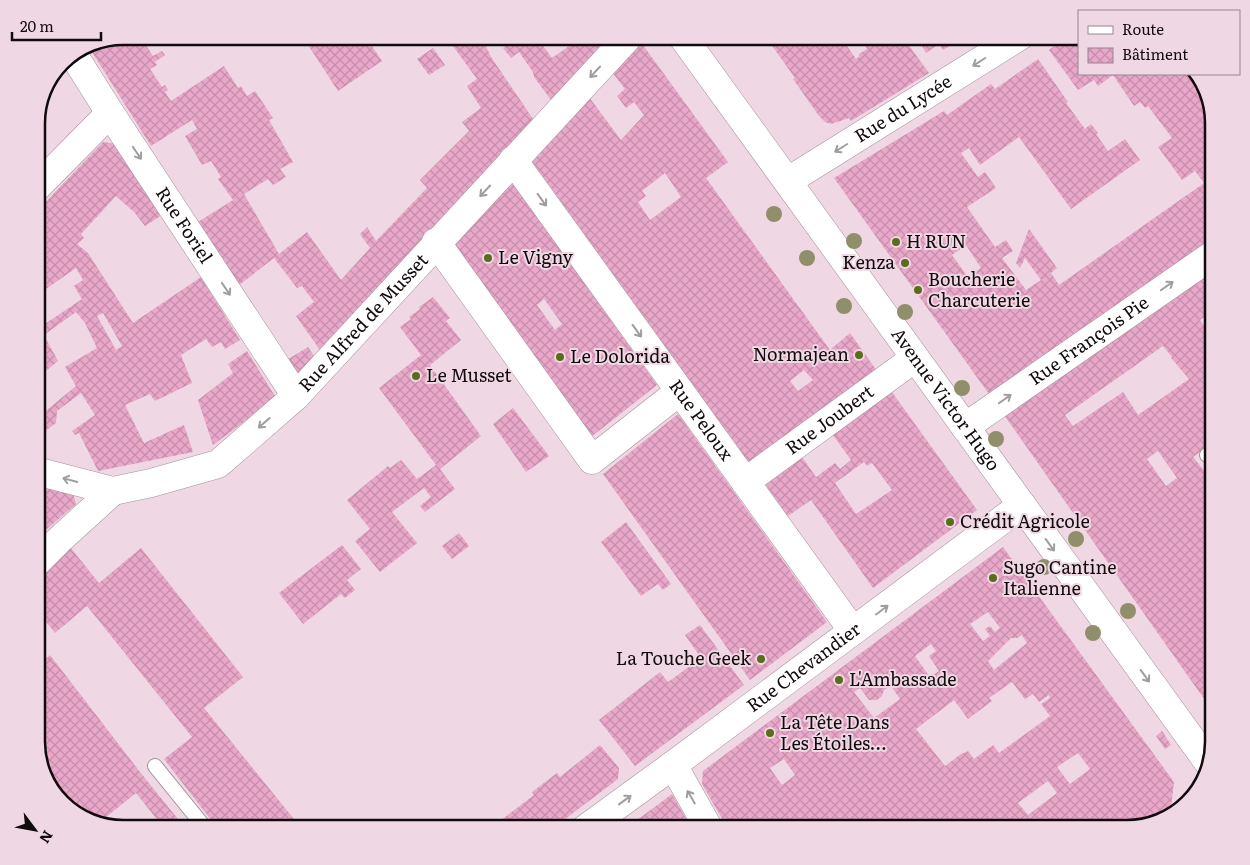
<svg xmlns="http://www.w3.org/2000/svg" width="1250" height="865" font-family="Literata,serif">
<defs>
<pattern id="building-cross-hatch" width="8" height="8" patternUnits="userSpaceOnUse" patternTransform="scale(1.25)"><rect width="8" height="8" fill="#e9a7c9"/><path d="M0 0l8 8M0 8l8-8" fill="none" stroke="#c78eab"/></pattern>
</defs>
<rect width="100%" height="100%" fill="#efd8e3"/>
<path fill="url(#building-cross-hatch)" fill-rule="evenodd" d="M123,36H140L153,56L162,51L165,55L155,62L157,65L150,69L162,87L165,85L168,90L165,92L171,101L224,66L238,88L241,86L247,96L255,91L273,118L269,120L293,162L280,169L286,177L273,185L268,179L244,194L279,254L307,232L341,280L370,248L360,234L367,227L376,241L427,188L420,180L469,131L462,122L481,108L467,86L477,79L450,42L445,46L441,42L449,36H488L483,40L491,57L533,119L320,350L296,316L314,302L302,286L297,288L274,258L238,286L198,222L233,200L218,179L221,177L211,161L202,165L185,136L197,129L192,120L151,146L87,44Z
M316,36H365L382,61L338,91L308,45L318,39Z
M520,36H542L538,39L552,58L572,44L567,36H611L551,100L534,77L533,72L519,52L511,58L503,48Z
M765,36H840L856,59L859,57V54L867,49L864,43L873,36H902L929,73L851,121L849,118L831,124L825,122L819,116L793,79L795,78Z
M916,36H965L943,50L939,44L926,53Z
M1077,36H1079V74H1196L1205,85L1214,122V238L989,394L834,178L944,111L947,115L991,84L995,89L1038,59L1068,102L1066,103L1085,129L1091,124L1098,133L1096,134L1108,151L1125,139L1140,160L1071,209L1019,137L980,165L969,148L961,153L978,177L985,172L996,188L967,207L995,247L1006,240L1013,251L1002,258L1026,290L1041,280L1025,258L1020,268L1016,263L1029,229L1057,268L1051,273L1059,285L1204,183L1195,171L1182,180L1158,147L1172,138L1148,106L1145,108L1140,102L1134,106L1113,75L1098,86L1094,80L1078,90L1049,50L1060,42L1063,46ZM966,245L981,268L968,277L952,255Z
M640,41L728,162L706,178L830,350L850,333L877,371L751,466L531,160L589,97L621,140L644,115L634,102L626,108L617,96L625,89L612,72ZM665,173L681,197L650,220L638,202L646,196L642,191ZM804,370L813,380L798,391L790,381Z
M433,48L445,65L429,75L417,59Z
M103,142L118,144L162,215L145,226L134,212L116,196L81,234L84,238L77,244L88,253L133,323L201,277L240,340L225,349L221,342L212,347L206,339L181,355L192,383L155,401L150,394L125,405L144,443L184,425L193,452L98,471L79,433L75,435L72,431L95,415L81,393L57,411L56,423L36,438V419L76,386L65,367L97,348L85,323L76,312L44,335L58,361L36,379V330L82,299L74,286L83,280L76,268L36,296V212ZM103,313L122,346L116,350L97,316Z
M513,183L657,385L591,437L453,244ZM544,299L562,324L555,330L537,305Z
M1214,269V311L1200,320L1214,339V442L1193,457L1214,483V713L1004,415ZM1163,346L1172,357L1171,358L1189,379L1138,415L1123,392L1073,426L1065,415ZM1158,451L1177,478L1166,486L1147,459Z
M433,297L450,318L446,321L461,340L430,365L481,436L440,469L455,489L425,512L420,506L431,497L424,488L392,512L417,543L380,572L355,541L370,529L347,500L388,466L390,468L401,460L417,479L436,465L379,388L421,355L400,327L411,319L409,317L420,309L419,307Z
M308,347L314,356L298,374L292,373L285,361Z
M247,351L276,398L213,445L198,400L233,373L228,364Z
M889,388L977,510L873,588L811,500L788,516L763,481L800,454L816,477L835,463L840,469L851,460L830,431ZM864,462L867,466L872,463L892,490L856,514L835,483Z
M513,408L549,456L526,472L493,424Z
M678,414L827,622L750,680L603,474Z
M52,484L73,493L76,504L39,536L40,537L36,541V501Z
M626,522L671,584L663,590L658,584L641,596L601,542Z
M459,533L469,546L452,559L442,546Z
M342,545L361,569L347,580L355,590L345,598L341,594L303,624L279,593Z
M70,547L99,583L141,548L243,677L204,708L302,829H218L164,759L192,737L87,606L55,633L43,618L36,624V581Z
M1003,547L1174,782L1171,807L1150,824L1128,829H728L702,784L703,771ZM988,612L1000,628L995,632L990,626L985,629L990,636L983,641L970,624ZM1022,635L1027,643L994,670L988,661L1011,638H1017ZM931,644L936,651L929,656L939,671L930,677L915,656ZM1012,682L1025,699L1033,694L1039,702L1049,695L1050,698L1041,704L1050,716L999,753L993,745L974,759L968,751L961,754L945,766L916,729L954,700L968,719L992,701L989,698ZM891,686L900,699L874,718L854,692L860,688L869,700H877L882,696L884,690ZM1078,753L1090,769L1070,784L1057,767ZM784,759L795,775L782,785L770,768ZM1048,781L1057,793L1028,815L1018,803Z
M700,625L744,685L635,766L599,720L660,672L668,682L701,658L685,635Z
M50,655L140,772L186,829H151L159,822L136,793L100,822L83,817L42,767L36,748V657L41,663Z
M1162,731L1171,745L1165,749L1156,736Z
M600,745L619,768L618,779L552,829H489L534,795L532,792L557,773L560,777Z
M672,794L692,829H625Z"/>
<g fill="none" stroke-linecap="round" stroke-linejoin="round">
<g stroke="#a6909a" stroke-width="16">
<path id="lane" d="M1207,455L1214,450
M155,766L206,829"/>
</g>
<g stroke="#a6909a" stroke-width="29">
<g id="street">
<path id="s1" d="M73,54L110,113L296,396"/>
<path id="s2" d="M513,160L853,631"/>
<path d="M36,188L110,113"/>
<path d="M436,242L592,460L680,391"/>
<path id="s3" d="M965,427L1214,254"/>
<path id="s4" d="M36,471L113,491L151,483L218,464L296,396L629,36"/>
<path id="s5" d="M745,482L915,358"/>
<path d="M36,563L58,541L113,491"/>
<path d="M673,765L709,829"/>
<path id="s6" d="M585,829L673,765L1022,505"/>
</g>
</g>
<g stroke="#a6909a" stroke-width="29">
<g id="secondary">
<path id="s7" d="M682,36L1208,762"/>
<path id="s8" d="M788,181L1020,36"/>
</g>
</g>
<use href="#lane" stroke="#fff" stroke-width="14"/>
<use href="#street" stroke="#fff" stroke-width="28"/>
<use href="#secondary" stroke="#fff" stroke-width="28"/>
</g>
<g fill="#908e6b">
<circle cx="774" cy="214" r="8"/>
<circle cx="854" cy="241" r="8"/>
<circle cx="807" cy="258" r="8"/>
<circle cx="844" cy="306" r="8"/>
<circle cx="905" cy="312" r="8"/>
<circle cx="962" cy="388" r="8"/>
<circle cx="996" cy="439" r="8"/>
<circle cx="1076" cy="539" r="8"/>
<circle cx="1044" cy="567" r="8"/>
<circle cx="1128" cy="611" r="8"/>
<circle cx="1093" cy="633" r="8"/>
</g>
<defs><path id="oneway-shaft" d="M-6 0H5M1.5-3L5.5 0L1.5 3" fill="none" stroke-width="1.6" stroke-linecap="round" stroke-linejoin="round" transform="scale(1.25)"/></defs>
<g stroke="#a09d9f">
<use href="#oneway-shaft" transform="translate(979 62) rotate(148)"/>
<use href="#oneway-shaft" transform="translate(595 72) rotate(133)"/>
<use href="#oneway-shaft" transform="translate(841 148) rotate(148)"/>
<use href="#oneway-shaft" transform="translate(137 153) rotate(56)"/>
<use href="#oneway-shaft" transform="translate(485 191) rotate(133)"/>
<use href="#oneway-shaft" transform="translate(542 200) rotate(54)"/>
<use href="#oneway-shaft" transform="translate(1167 286) rotate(-35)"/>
<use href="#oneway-shaft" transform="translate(226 289) rotate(56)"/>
<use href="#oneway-shaft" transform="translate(637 331) rotate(54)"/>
<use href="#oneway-shaft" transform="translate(1005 399) rotate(-35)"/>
<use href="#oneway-shaft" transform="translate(264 423) rotate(139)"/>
<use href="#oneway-shaft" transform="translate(70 480) rotate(-165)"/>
<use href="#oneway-shaft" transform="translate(1050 545) rotate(54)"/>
<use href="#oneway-shaft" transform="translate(882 610) rotate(-37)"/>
<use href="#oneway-shaft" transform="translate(1145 676) rotate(54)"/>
<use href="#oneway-shaft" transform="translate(691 797) rotate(-120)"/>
<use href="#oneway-shaft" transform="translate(625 800) rotate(-36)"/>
</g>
<g fill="#5a6d1b" stroke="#efd8e3" stroke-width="2">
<circle cx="896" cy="242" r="5"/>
<circle cx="488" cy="258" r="5"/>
<circle cx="905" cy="263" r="5"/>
<circle cx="918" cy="290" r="5"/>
<circle cx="859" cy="355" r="5"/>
<circle cx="560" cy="357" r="5"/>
<circle cx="416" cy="376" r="5"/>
<circle cx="950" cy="522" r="5"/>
<circle cx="993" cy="578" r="5"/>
<circle cx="761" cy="659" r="5"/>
<circle cx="839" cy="680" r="5"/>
<circle cx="770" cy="733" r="5"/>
</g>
<g text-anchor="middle" stroke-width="4" stroke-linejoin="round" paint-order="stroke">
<g font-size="18" fill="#120b0e" stroke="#efd8e3">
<text dy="6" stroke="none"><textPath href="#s8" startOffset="136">Rue du Lycée</textPath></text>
<text dy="6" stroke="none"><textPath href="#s1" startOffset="204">Rue Foriel</textPath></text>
<text dy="6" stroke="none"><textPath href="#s4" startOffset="391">Rue Alfred de Musset</textPath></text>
<text dy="6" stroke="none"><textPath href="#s3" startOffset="151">Rue François Pie</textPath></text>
<text dy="6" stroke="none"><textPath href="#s7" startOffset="449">Avenue Victor Hugo</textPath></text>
<text dy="6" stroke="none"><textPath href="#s2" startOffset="321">Rue Peloux</textPath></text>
<text dy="6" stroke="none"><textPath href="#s5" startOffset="105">Rue Joubert</textPath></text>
<text dy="6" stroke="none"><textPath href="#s6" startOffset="272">Rue Chevandier</textPath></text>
</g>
<g font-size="18" fill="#120b0e" stroke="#efd8e3" text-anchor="start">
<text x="906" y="248">H RUN</text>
<text x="498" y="264">Le Vigny</text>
<text x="895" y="269" text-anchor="end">Kenza</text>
<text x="928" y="286">Boucherie<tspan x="928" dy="21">Charcuterie</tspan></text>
<text x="849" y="361" text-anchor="end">Normajean</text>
<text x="570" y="363">Le Dolorida</text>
<text x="426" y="382">Le Musset</text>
<text x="960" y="528">Crédit Agricole</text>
<text x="1003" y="574">Sugo Cantine<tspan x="1003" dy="21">Italienne</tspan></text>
<text x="751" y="665" text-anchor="end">La Touche Geek</text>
<text x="849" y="686">L'Ambassade</text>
<text x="780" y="729">La Tête Dans<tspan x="780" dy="21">Les Étoiles…</tspan></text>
</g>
</g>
<path d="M0 0H1250V865H0ZM123 45H1127A78 78 0 0 1 1205 123V742A78 78 0 0 1 1127 820H123A78 78 0 0 1 45 742V123A78 78 0 0 1 123 45Z" fill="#efd8e3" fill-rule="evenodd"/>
<path fill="none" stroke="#120b0e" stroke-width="2.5" d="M123 45H1127A78 78 0 0 1 1205 123V742A78 78 0 0 1 1127 820H123A78 78 0 0 1 45 742V123A78 78 0 0 1 123 45Z"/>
<rect x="1078" y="10" width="162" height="65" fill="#efd8e3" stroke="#97868e"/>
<rect x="1088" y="26" width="25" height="8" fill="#ffffff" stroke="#97868e"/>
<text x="1122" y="35" font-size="15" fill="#120b0e">Route</text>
<rect x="1088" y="48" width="25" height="15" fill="url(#building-cross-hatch)" stroke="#97868e"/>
<text x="1122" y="60" font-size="15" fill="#120b0e">Bâtiment</text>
<g transform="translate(35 830) rotate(122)" stroke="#efd8e3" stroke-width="4" paint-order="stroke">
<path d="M0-4L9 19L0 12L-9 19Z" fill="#120b0e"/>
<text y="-8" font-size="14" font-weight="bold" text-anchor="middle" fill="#120b0e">N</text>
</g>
<path d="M12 32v8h89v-8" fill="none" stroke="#120b0e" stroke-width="2.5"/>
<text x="20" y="32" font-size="15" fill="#120b0e" stroke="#efd8e3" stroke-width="4" paint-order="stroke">20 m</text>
</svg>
